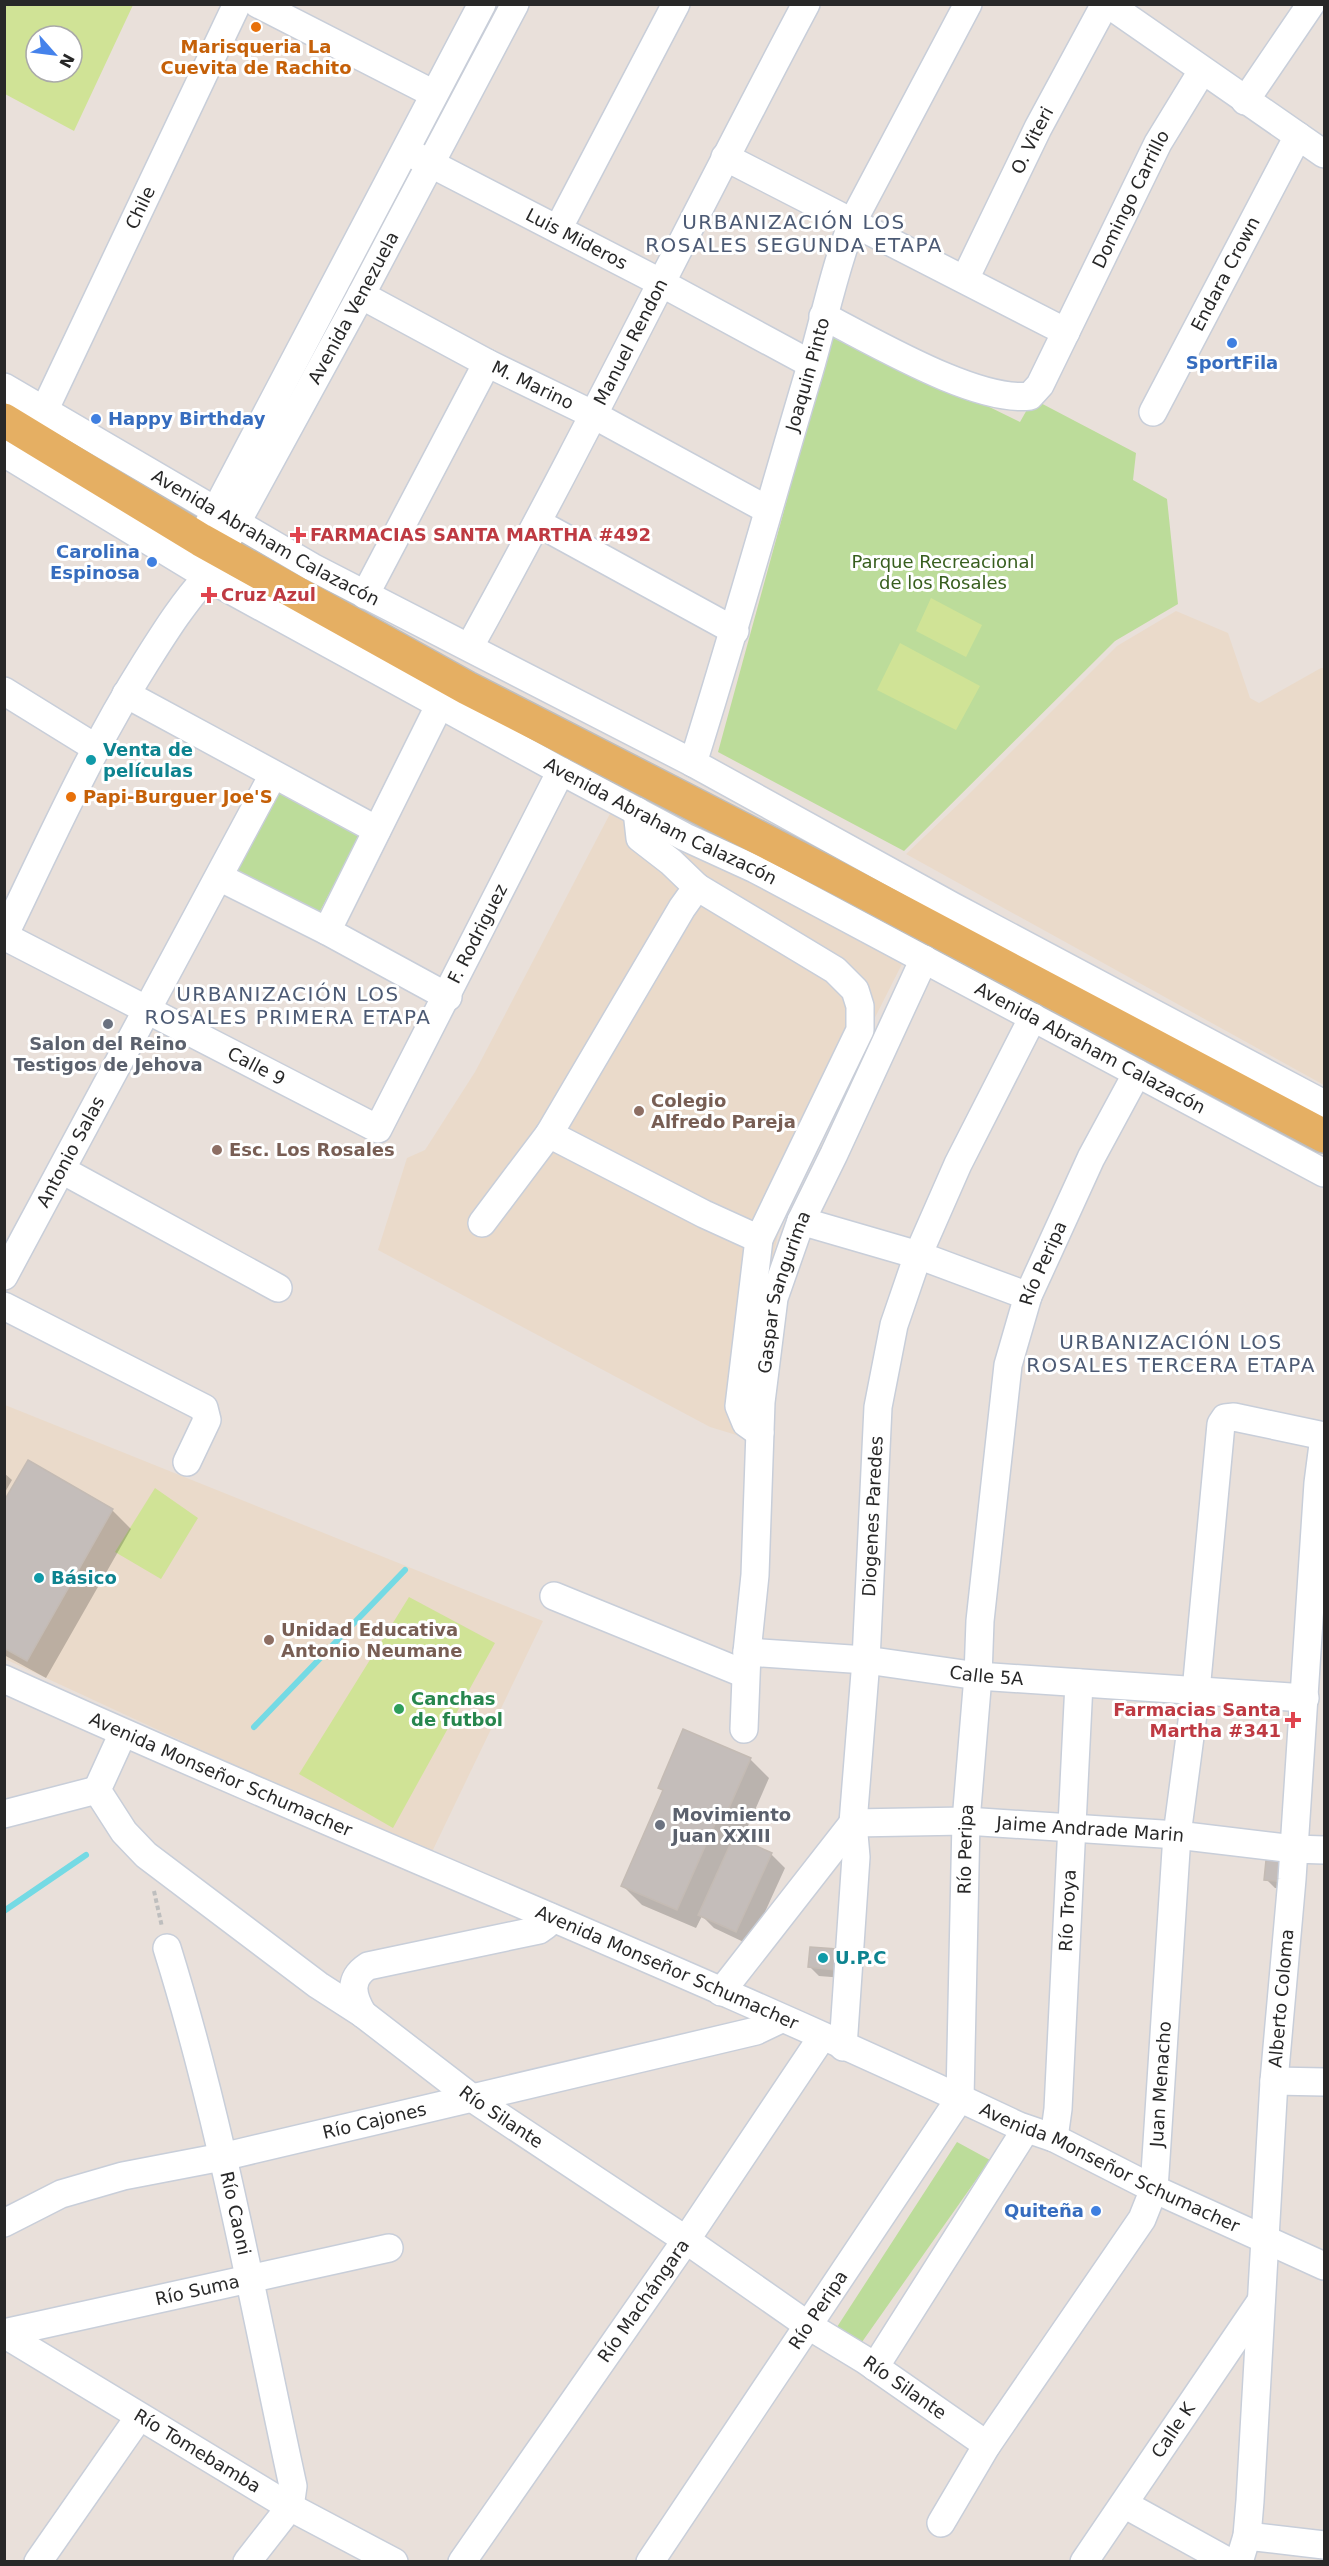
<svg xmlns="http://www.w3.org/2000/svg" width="1329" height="2566" font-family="'DejaVu Sans',sans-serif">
<rect width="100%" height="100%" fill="#e9e0da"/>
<path fill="#eadaca" d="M1176,611L1228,633L1250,698L1259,703L1321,668H1324V1085L906,854L966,797L1117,646Z
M613,808L903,962L788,1190L752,1350L743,1437L710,1427L378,1250L407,1158L425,1150L475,1072Z
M5,1405L543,1621L430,1856L5,1659Z"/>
<path fill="#bcdc9a" d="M830,329L1020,422L1033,399L1136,453L1133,480L1167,499L1178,604L1115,641L904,851L718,752L785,507Z
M279,788L362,831L317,917L234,874Z
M957,2142L990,2160L862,2342L837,2327Z"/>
<path fill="#d0e396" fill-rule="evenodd" d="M4,5H133L74,131L5,94ZM36,36H72V72H36Z
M931,598L982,625L966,657L916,631Z
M900,643L980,686L956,730L877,690Z
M155,1488L198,1518L161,1579L115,1552Z
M409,1597L495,1643L393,1828L299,1774Z"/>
<path fill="#0003" d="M4,1473L12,1480L4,1494Z
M4,1504L112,1510L131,1529L46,1678L4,1655Z
M750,1759L769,1778L744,1835L738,1832L736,1838L771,1854L785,1868L750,1945L714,1928L702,1916L696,1928L642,1905L623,1886L664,1792L660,1787Z
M1269,1852L1296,1890L1275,1888L1266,1879Z
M846,1960L844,1978L819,1976L810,1967Z"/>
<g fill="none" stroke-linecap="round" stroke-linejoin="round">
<path stroke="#74dae4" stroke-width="6" d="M254,1727L405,1570
M4,1911L86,1855"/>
</g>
<path fill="#c4bdba" stroke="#c4bbb4" stroke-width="1.5" d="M28,1460L113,1509L27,1661L4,1648V1501Z
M683,1729L751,1758L725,1817L719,1815L677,1910L621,1886L663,1790L658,1788Z
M734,1836L772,1853L736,1932L698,1915Z
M1267,1850L1290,1853L1287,1882L1264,1880Z
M810,1947L837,1949L835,1970L808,1967Z"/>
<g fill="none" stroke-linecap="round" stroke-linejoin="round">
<g stroke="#c8ced9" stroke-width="30">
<g id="minor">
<path d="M258,4L434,94"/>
<path d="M1108,4L1324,154"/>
<path d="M1245,101L1311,4"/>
<path id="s1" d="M414,155L652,278L811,364"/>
<path d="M725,157L1066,332"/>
<path d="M558,229L676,4"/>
<path id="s2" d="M965,279L1038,128L1105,4"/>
<path id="s3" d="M361,295L487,363L592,414L768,510"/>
<path id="s4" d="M823,316C873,341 976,403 1030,396L1040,385L1158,143L1202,71"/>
<path id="s5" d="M4,387L312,567L693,763L952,906L1324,1104"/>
<path id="s6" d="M44,411L237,4"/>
<path id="s7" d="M1153,412L1298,136"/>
<path id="s8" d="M4,453L223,586L561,771L685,837L755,869L1324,1173"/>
<path d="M538,523L735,631"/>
<path d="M207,527L482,4"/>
<path d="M365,595L487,363"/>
<path id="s9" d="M470,646C587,435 692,218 806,4"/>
<path d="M4,691L96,748"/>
<path d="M126,694L377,830"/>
<path id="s10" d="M693,763C733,636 769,507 807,379C823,326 833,272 853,221L968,4"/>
<path d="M219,877L327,931L448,997"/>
<path d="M327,931L439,706"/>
<path id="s11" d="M4,936C49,843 91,749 146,662C165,632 183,603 207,577L361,295L515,4"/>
<path id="s12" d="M4,936L378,1129L561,771"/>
<path d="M549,1134L704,1214L759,1239L860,1030V1006L855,990L835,970L697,887"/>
<path d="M62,1170L278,1288"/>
<path d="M801,1221L918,1255L1028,1296"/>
<path d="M482,1223L549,1134L682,908L697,887L671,862L640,838L637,811"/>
<path d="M759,1239L739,1406L746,1423L760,1433"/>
<path id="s13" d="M4,1276L273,775"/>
<path d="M4,1306L204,1408L207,1420L187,1462"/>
<path d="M554,1596L745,1674"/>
<path id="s14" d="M747,1652L755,1575L761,1402L774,1298L801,1221L834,1154L924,959"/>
<path id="s15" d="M4,1679C341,1832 685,1968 1019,2126L1054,2138L1154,2189L1324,2266"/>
<path id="s16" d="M744,1729L747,1652L866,1660L978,1676L1305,1698"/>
<path id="s17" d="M123,1733L97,1790L124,1832L146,1855L318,1985L363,2014L472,2098L686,2240L809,2326L865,2360L987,2445"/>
<path d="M4,1814L97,1790"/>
<path id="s18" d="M167,1948C222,2124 254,2307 293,2486L290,2507L247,2562"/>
<path id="s19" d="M721,1992L853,1823L966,1821L1177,1835L1294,1849L1324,1850"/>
<path d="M363,2014C352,1996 348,1979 368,1966L539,1930L546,1925L550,1917"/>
<path id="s20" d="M843,2047L856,1857L853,1823L866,1660L878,1407L894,1325L918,1255L958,1164L1033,1017"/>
<path d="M1274,2081L1324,2082"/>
<path id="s21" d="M1054,2138L1058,2109L1079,1683"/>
<path id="s22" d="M4,2223L61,2194L123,2176L222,2157L756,2031L781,2019"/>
<path id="s23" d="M4,2333L389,2248"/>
<path id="s24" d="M4,2334L290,2507L394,2562"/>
<path d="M875,2367L1026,2129"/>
<path d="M1124,2504L1229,2562"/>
<path id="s25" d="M941,2523L987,2445L1142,2219L1154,2189L1177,1835L1196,1691L1221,1424L1225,1418L1234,1417L1324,1436"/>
<path d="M1247,2536L1324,2545"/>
<path d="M38,2562L139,2417"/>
<path id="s26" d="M462,2562L686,2240L822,2037"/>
<path id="s27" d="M650,2562L960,2098L966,1821L978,1676L980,1621L1008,1365L1028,1296L1091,1158L1137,1073"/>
<path id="s28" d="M1084,2562L1261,2301"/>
<path id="s29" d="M1239,2562L1247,2536L1250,2501L1274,2081L1292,1879L1318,1483L1324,1437"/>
</g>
</g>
<g stroke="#bebebe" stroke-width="36">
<path id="major" d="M4,420L201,540L467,688L851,885L1324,1136"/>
</g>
<path stroke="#bebebe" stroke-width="4" stroke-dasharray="4.5 3" stroke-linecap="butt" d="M154,1891L162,1927"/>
<use href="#minor" stroke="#fff" stroke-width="27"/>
<use href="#major" stroke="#e5af63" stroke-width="33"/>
</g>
<g fill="#e8710a" stroke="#fff" stroke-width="2">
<circle cx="256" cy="27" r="6"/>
<circle cx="71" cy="797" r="6"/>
</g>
<g fill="#3f7fe0" stroke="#fff" stroke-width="2">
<circle cx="1232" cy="343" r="6"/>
<circle cx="96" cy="419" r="6"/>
<circle cx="152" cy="562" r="6"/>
<circle cx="1096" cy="2211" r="6"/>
</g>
<g fill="#e0444e" stroke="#fff" stroke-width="2">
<path d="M295 526h6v6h6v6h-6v6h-6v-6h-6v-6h6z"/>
<path d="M206 586h6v6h6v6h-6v6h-6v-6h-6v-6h6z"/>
<path d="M1290 1711h6v6h6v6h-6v6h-6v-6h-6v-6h6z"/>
</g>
<g fill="#0f9aa8" stroke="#fff" stroke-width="2">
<circle cx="91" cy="760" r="6"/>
<circle cx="39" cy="1578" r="6"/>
<circle cx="823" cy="1958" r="6"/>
</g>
<g fill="#6b7280" stroke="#fff" stroke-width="2">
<circle cx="108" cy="1024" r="6"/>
<circle cx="660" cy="1825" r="6"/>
</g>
<g fill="#8d6e63" stroke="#fff" stroke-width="2">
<circle cx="639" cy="1111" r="6"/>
<circle cx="217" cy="1150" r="6"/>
<circle cx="269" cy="1640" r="6"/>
</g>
<circle fill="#2e9e5b" stroke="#fff" stroke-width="2" cx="399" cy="1709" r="6"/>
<g text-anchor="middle" stroke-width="6" stroke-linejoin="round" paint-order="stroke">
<g font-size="18" font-weight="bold" fill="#c56008" stroke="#fff">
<text x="256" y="53">Marisqueria La<tspan x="256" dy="21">Cuevita de Rachito</tspan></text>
<text x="83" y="803" text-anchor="start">Papi-Burguer Joe'S</text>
</g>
<g font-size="18" fill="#282828" stroke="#fff">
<text dy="6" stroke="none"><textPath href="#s2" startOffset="154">O. Viteri</textPath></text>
<text dy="6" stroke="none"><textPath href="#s4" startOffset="446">Domingo Carrillo</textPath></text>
<text dy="6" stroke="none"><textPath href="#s6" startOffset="225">Chile</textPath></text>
<text dy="6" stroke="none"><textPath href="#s1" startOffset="183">Luis Mideros</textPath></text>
<text dy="6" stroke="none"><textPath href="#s7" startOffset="156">Endara Crown</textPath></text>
<text dy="6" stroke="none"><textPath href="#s11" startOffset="720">Avenida Venezuela</textPath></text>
<text dy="6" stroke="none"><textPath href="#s9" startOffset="344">Manuel Rendon</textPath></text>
<text dy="6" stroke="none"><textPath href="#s10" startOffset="405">Joaquin Pinto</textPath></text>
<text dy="6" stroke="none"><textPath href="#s3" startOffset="194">M. Marino</textPath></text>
<text dy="6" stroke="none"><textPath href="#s5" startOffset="302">Avenida Abraham Calazacón</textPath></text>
<text dy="6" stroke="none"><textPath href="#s8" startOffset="753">Avenida Abraham Calazacón</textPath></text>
<text dy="6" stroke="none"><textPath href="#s12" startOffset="640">F. Rodriguez</textPath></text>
<text dy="6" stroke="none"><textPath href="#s8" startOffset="1239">Avenida Abraham Calazacón</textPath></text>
<text dy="6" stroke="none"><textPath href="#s12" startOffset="284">Calle 9</textPath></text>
<text dy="6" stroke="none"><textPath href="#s13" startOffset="141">Antonio Salas</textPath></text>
<text dy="6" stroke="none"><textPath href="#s27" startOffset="1401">Río Peripa</textPath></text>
<text dy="6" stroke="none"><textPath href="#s14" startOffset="363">Gaspar Sangurima</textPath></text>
<text dy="6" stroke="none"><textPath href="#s20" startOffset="532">Diogenes Paredes</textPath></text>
<text dy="6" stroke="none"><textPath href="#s16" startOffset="318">Calle 5A</textPath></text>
<text dy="6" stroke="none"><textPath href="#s15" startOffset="237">Avenida Monseñor Schumacher</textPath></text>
<text dy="6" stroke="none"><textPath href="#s19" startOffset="452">Jaime Andrade Marin</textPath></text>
<text dy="6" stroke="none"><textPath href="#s27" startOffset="807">Río Peripa</textPath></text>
<text dy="6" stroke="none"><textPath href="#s21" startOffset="228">Río Troya</textPath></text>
<text dy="6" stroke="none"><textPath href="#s15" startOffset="723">Avenida Monseñor Schumacher</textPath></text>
<text dy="6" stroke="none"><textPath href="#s29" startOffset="566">Alberto Coloma</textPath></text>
<text dy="6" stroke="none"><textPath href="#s25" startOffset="502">Juan Menacho</textPath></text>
<text dy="6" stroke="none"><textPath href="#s17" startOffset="586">Río Silante</textPath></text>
<text dy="6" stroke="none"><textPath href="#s22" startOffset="386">Río Cajones</textPath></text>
<text dy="6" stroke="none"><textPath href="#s15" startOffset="1209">Avenida Monseñor Schumacher</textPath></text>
<text dy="6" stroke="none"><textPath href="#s18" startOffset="274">Río Caoni</textPath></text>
<text dy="6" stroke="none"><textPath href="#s23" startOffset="198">Río Suma</textPath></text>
<text dy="6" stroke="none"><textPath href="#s26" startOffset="318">Río Machángara</textPath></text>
<text dy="6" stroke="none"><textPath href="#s27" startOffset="303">Río Peripa</textPath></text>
<text dy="6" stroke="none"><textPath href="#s17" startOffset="1072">Río Silante</textPath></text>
<text dy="6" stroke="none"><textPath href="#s28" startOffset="159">Calle K</textPath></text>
<text dy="6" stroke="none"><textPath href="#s24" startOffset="226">Río Tomebamba</textPath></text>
</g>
<g font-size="18" font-weight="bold" fill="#366cbe" stroke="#fff" text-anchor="end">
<text x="1232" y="369" text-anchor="middle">SportFila</text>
<text x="108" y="425" text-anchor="start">Happy Birthday</text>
<text x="140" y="558">Carolina<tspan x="140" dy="21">Espinosa</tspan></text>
<text x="1084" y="2217">Quiteña</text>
</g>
<g font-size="18" font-weight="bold" fill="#be3a42" stroke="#fff" text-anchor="start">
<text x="310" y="541">FARMACIAS SANTA MARTHA #492</text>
<text x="221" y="601">Cruz Azul</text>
<text x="1281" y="1716" text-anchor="end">Farmacias Santa<tspan x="1281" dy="21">Martha #341</tspan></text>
</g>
<g font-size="18" fill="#375e1e" stroke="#fff">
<text x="943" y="568">Parque Recreacional<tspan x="943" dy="21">de los Rosales</tspan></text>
</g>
<g font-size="18" font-weight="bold" fill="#0d838f" stroke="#fff" text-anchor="start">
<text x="103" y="756">Venta de<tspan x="103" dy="21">películas</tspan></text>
<text x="51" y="1584">Básico</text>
<text x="835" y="1964">U.P.C</text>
</g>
<g font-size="18" font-weight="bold" fill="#5b616d" stroke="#fff">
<text x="108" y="1050">Salon del Reino<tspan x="108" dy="21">Testigos de Jehova</tspan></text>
<text x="672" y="1821" text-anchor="start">Movimiento<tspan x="672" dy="21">Juan XXIII</tspan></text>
</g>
<g font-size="18" font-weight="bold" fill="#785e54" stroke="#fff" text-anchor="start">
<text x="651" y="1107">Colegio<tspan x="651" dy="21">Alfredo Pareja</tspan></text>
<text x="229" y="1156">Esc. Los Rosales</text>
<text x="281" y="1636">Unidad Educativa<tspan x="281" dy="21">Antonio Neumane</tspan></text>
</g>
<g font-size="18" font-weight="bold" fill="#27864d" stroke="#fff" text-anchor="start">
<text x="411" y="1705">Canchas<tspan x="411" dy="21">de futbol</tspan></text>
</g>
<g font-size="20" letter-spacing="1.5" fill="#4c5a74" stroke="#fff">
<text x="794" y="229">URBANIZACIÓN LOS<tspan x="794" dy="23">ROSALES SEGUNDA ETAPA</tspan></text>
<text x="288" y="1001">URBANIZACIÓN LOS<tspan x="288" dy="23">ROSALES PRIMERA ETAPA</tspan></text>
<text x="1171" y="1349">URBANIZACIÓN LOS<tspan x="1171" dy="23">ROSALES TERCERA ETAPA</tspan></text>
</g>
</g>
<rect width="1329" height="2566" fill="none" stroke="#282828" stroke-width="12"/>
<g transform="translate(54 54) rotate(118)"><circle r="28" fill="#ffffff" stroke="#a9a9a9" stroke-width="1.5"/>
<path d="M0-4.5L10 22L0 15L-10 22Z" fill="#4582eb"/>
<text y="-9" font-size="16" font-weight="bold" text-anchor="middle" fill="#282828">N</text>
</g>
</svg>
